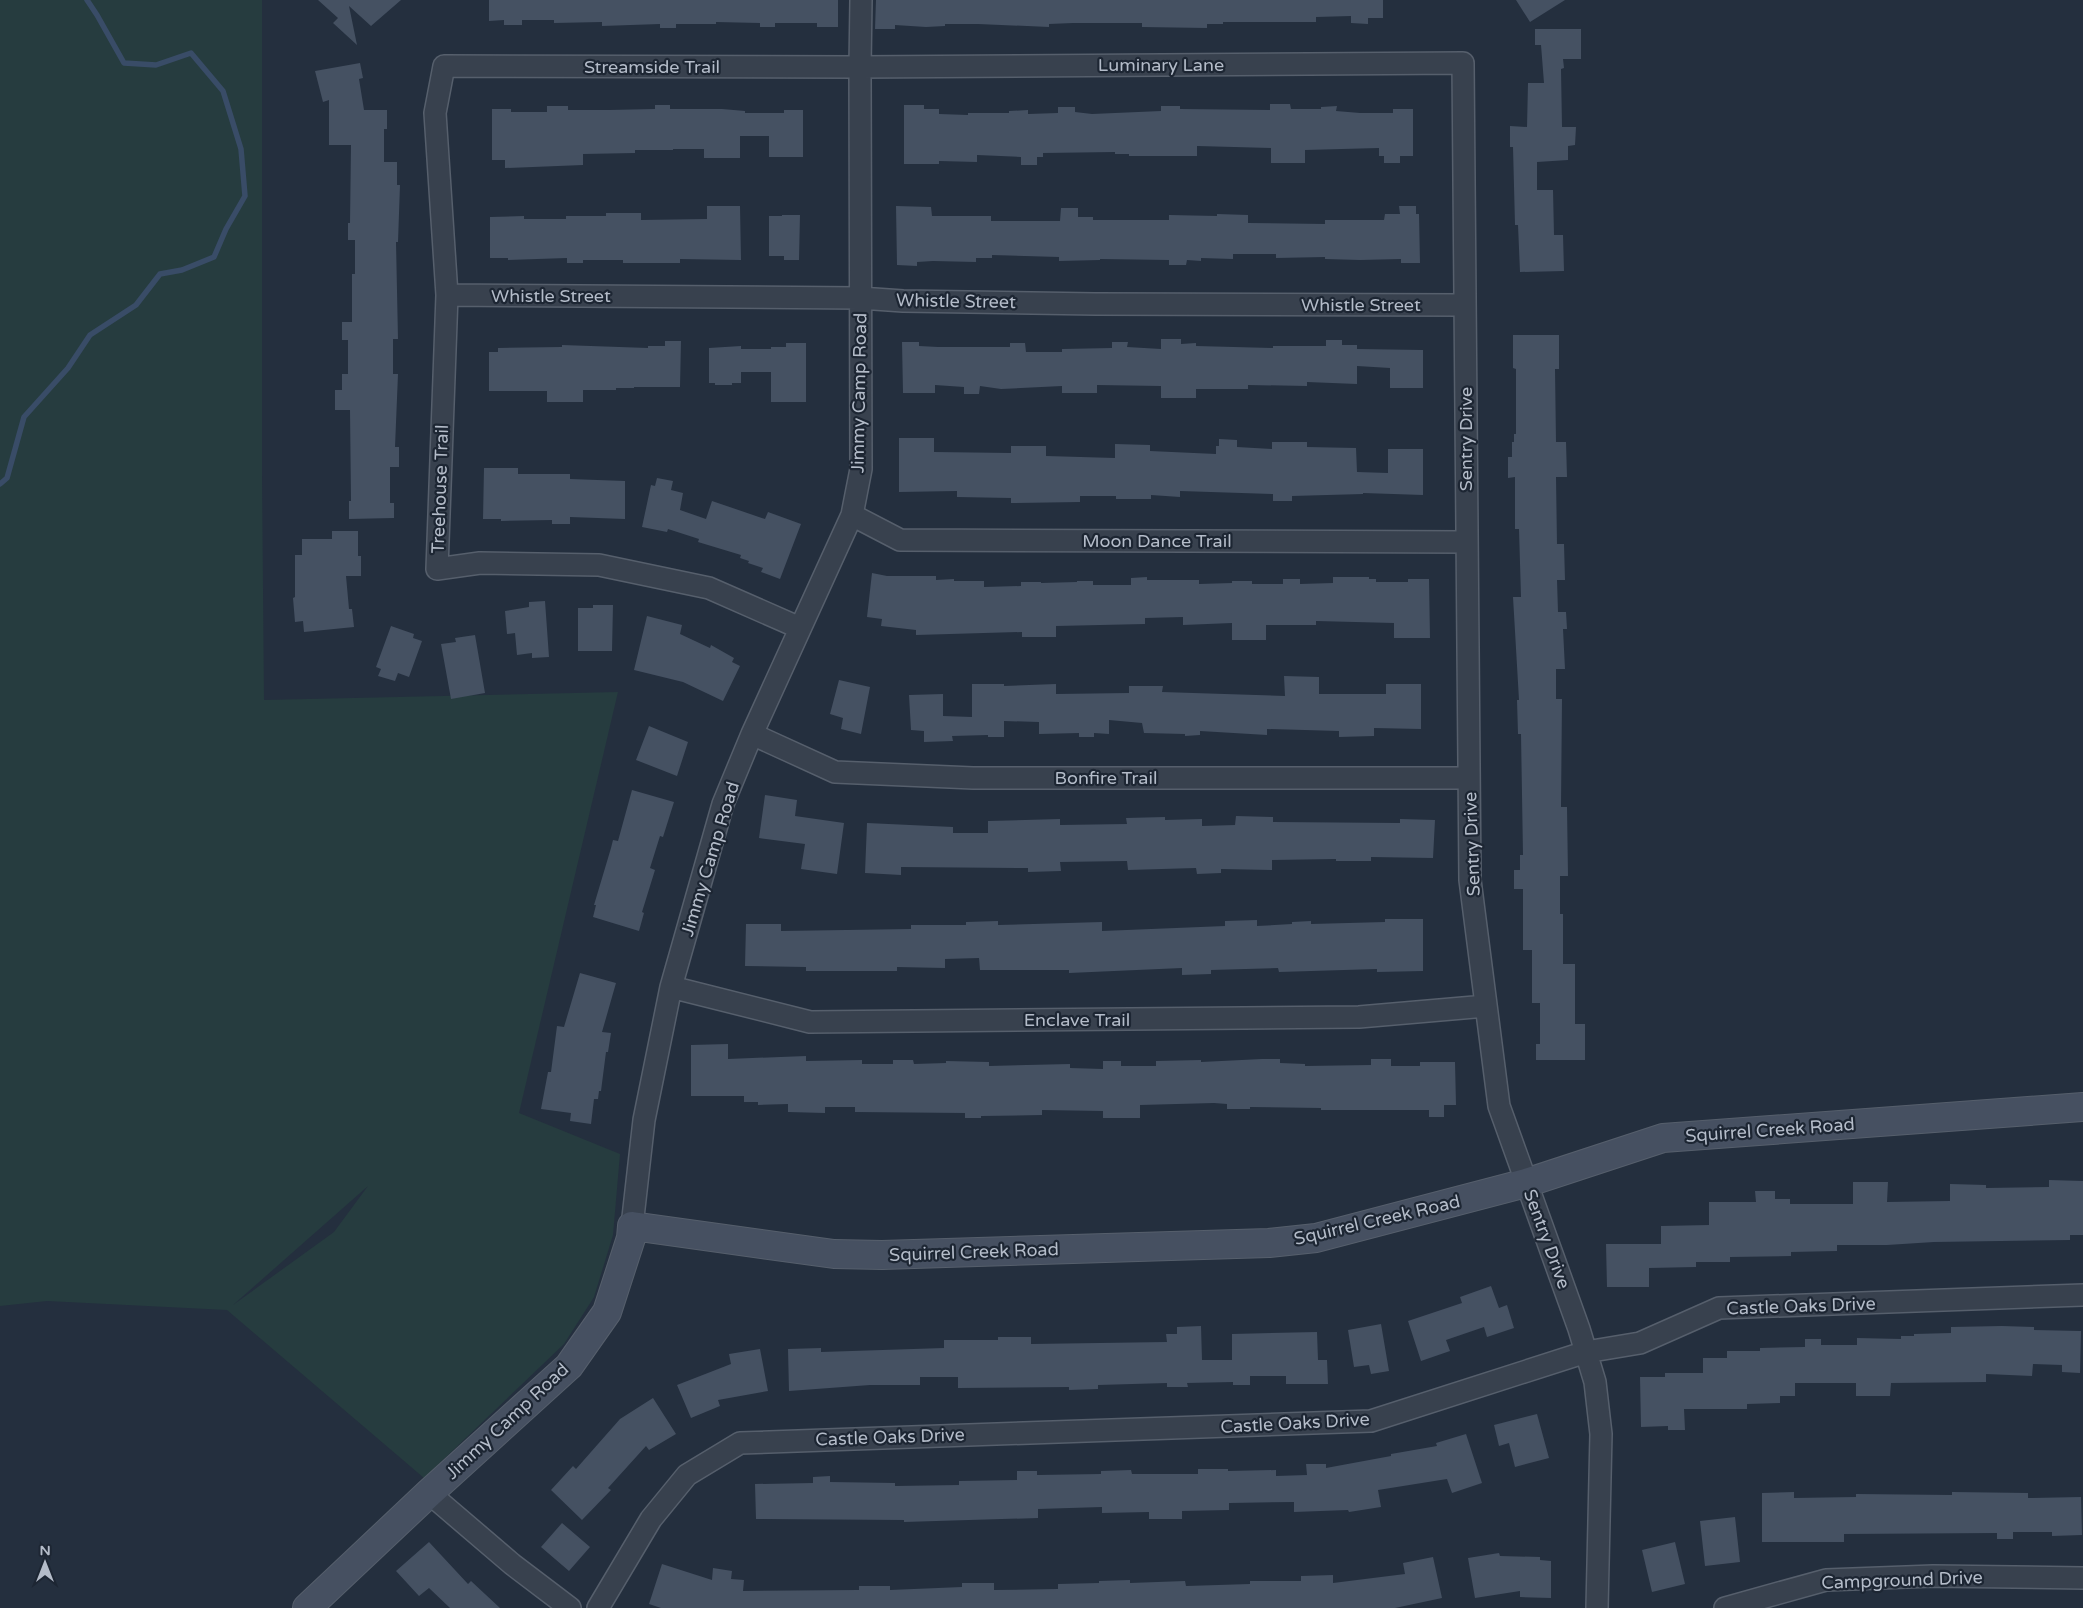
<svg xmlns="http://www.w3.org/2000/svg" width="2083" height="1608" font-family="'Varela Round',sans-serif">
<rect width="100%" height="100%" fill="#242f3e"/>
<path fill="#263c3f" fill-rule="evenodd" d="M0,0H262V476L264,700L618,692L519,1113L620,1154L613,1235L594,1297L564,1344L424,1478L227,1310L47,1301L0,1306ZM368,1186L334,1232L233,1305Z"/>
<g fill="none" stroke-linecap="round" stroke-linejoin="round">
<path stroke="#394c67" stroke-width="5.5" d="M0,484L7,478L24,417L68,368L90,335L136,305L160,274L182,270L214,257L226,229L245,196L241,149L223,91L191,53L156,65L124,63L97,15L87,0"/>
</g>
<path fill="#455162" d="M318,0H401L371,26L349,6L357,45L333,23L338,18Z
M489,0H838V27H817V23H775V27H760V23L716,22V24H676V28H660V24L602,26V22L554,23V20H522V25H504V20L489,21Z
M876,0H1383V18H1368V24L1351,23V16L1316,17V22H1223V24H1207V28L1142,27V23H1073L1049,24V27L978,24H945V26L926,27L895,25V29H875Z
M1516,0H1565L1530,22Z
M1535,29H1581V59H1563L1564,68L1561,69L1562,127H1576L1575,145L1568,146V160L1537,162V190H1553L1554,235H1563L1564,271L1520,272L1518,225H1515L1513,147H1510V126L1527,127L1528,83H1544L1541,45H1535Z
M360,63L363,78L359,79L364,110H387V129H384V162H397V185H400L398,242H396L398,339H393V374H398L395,447H399V467H390V503H394V518L349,519V501H351L350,410H335V390H342V374H348V340H342V322H352V274H355V240H348V223H350L351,145H329V100L323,102L315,71Z
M1270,104H1290L1291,109H1321V107L1337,106L1336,111L1360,113H1393V109H1413V156H1400V163H1384V156H1379V148L1305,150V163H1271V148L1197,146V156H1129V154H1115V152L1043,153V157H1037V165H1021V157L977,155V162L939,161V164H904V105H924V109H939V114L968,115V113H1009V111L1028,110V114L1058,113V107H1075V112L1092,114L1161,111V106H1180V109L1270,110Z
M655,105H670V109H722L745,111V113H784V110H803V157H769V136H740V158H704V149H673V150H635V153L583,154V165L505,168V160H492V109H511V112H547V106H568V110H609L655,109Z
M707,206H740L741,260L680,259V263H623V260H583V263H567V258L508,260V258H490V217L524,216V219H566V216H606V213H641V220L707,219Z
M896,206L931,207L932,216H991V221H1060L1061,208H1078V217H1093V220H1169V215L1217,216V214L1248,215V223L1325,224V220H1384L1385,214H1400L1399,206H1416V214H1419L1420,263H1401V259L1360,260L1325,259V257L1276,258V254H1233V259L1201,258V261L1187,260L1186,265H1169V260L1100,259V260L1059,261V257L992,255V258H976V262L933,261L917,262V266L897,265Z
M782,215H800L799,260H784V256H769V216H782Z
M1513,335H1559V369H1555L1556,442H1566L1567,477H1556L1557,544H1564L1565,580H1557L1558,612H1566L1567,629H1563L1565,669H1556V699H1562L1561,807H1567L1568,876H1560V914H1563V964H1575V1024H1585V1060H1536V1044H1540V1003H1532V950H1523V889H1514V870H1520V855H1523L1521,734H1518L1517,700H1519L1513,597H1521L1519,529H1515V477L1508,478V457H1512V442H1514V434H1516V369L1513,368Z
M1161,339H1181V344L1196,343V346L1273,348V346H1326V340H1342V345H1357V349L1423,350V388H1390V368L1357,366V384L1307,382V386L1248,385V389H1196V398H1161V386L1097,385V393H1062V386L1001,389L980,386L979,394H964V387L935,385V393H903L902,342H919V346L938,347H1010V343H1025L1026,352H1062V349L1112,348V342H1128L1127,347L1161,349Z
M665,341H681L680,387H634V388H616V390H583V402H547V391H489V352H498V348L562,347V345L648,348V346H665Z
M786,343H806V402H771V372H741V383H732V385H715V383H709V348L741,346V349H771V347H786Z
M899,438H934V452L1011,453V446H1046V456L1115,458V444L1150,445V451L1216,454V446H1219V439L1237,440V447L1272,449V442H1307V447L1356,448L1357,472L1388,473V449H1423V495L1363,493V494L1292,496V501H1273V494L1180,491V497L1151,495V499H1116V496H1080V502L1011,503V498L957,497V491L899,492Z
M484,468H518V474H570V479L625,481V519L570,517V524H552V520L501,521V519H483Z
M657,478L673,481L671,490L683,493L680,510L706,519L712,501L765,519L768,512L801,524L780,579L761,572L763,568L748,563L749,561L740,558L741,555L698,542L699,539L668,529L667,532L642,527L651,485L655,486Z
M332,531H358V556H361V576H346L349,609H352L354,627L304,632L303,621L295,622L293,598L295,597V555H302V539H332Z
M872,573L887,576H936V580L954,579V581H984V587L1021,586V582H1041V583L1077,582V581H1093V585H1131V578L1147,577V580H1199V584L1232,583V581H1252V584H1283V579H1300V584L1333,583V577H1369V579H1376V582H1408V579H1429L1430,638H1394V623L1316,621V625H1266V640H1232V623L1183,625V617L1145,618V624L1056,626V637H1022V632L916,635V630L881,626L882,619L867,617Z
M545,601L549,657L532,658V653L517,655L515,633L507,634L505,611L529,607V602Z
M593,605H613L612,651H578V608H593Z
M647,616L682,625L680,634L710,648L711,645L734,658L732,662L740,666L723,701L683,682L634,670Z
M391,626L414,634L413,638L422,641L409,677L398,673L395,681L378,676L381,669L376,667Z
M475,635L485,693L451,699L441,644L456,642L455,638Z
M1284,676L1319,677V694H1386V684H1421V729L1374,728V736L1339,737V731L1267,729V735L1200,731V735L1185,736V734L1144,733L1142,723L1109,720V734L1094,733V737H1079V733L1039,734V722L1004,721V737H988V735L952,736L953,741L924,742V731L911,730L909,695L943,694V716L972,717V684H1004V686L1056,684V694L1129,693V686H1163L1162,692L1285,696Z
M839,680L870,687L861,734L841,729L843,718L830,714Z
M649,726L688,742L677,776L636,760Z
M632,790L674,802L663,837L660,836L650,868L655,870L642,912L644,913L639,931L593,917L596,905H594L611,848L613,840L618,841Z
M765,795L797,800L795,816L844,823L837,874L801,869L805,844L759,838Z
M1236,816L1273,817V822L1400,823V819L1435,820L1433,858L1371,857V861H1336V859L1272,860V870L1221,869V873L1197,874L1196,868L1128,870L1127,861L1060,862L1061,871L1028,872V868L901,867V875L865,873L867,823L953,827V833H988V821L1060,819V825L1127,824L1126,818L1165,817V820L1202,819V826L1235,825Z
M1385,919H1423V971L1377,972V969L1279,972L1278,968L1211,970V974L1182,975V968L1069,973V970H980L979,958L945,959V968L897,967V971H806V967L745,966L746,924H781V931L911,929V925H966V922L998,921V925L1102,922V931L1225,926V921L1257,920V926L1292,924V922L1311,921V924L1385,922Z
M580,973L616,983L602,1032L611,1033L608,1052H606L601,1091H599L598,1099H594L591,1124L570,1121L571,1113L541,1109L548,1072H551L557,1026L564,1027Z
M728,1044V1059L806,1056V1061L862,1060V1064H893V1060H913L914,1064L946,1063V1061L989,1062V1066L1070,1064V1068L1103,1069V1061H1121V1066H1156V1061L1201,1060V1062L1262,1059H1280V1063L1305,1064V1066L1371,1065V1059H1391V1066H1420V1062H1455L1456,1105H1444V1117H1429V1110H1321V1108L1250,1107V1109H1227V1104L1214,1103L1140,1105V1118H1103V1111L1042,1110V1115L981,1116V1118H965V1113L855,1112V1107H825V1113L788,1112V1104L758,1105V1102H744V1096H691V1045Z
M2049,1180L2083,1181V1235H2070V1240L1934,1242L1887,1245H1837V1251L1791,1252V1256L1730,1257V1262H1696V1267L1649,1268V1287H1607L1606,1244H1661V1226L1709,1225V1202H1756L1755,1191H1775V1199H1790V1204H1853V1182H1888L1887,1202L1950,1201V1184L1986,1185V1188L2049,1187Z
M1491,1286L1499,1308L1507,1305L1514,1328L1487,1337L1484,1327L1446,1340L1450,1351L1421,1361L1408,1321L1462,1303L1460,1297Z
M1381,1324L1389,1371L1371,1374L1369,1365L1354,1367L1348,1330Z
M1201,1326L1202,1360H1232V1334L1317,1332L1318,1360H1327L1328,1384H1286V1376H1250V1385H1233V1382L1187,1383L1188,1387H1167V1383L1098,1385V1389L1069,1390V1387L958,1388V1377H920V1385H870L789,1391L788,1349L821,1348V1352L944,1348V1340H998V1337H1031V1344L1167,1342L1166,1334H1177V1327Z
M2002,1326L2034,1327V1330L2081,1331L2080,1373L2062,1372V1365L2033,1364L2032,1376L1986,1374V1382L1891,1383L1890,1396H1856V1383H1795V1396H1780V1403L1747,1404V1409H1684L1685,1430H1668V1426L1641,1427L1640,1377H1665V1373H1703V1358H1727V1351H1760V1348L1805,1347V1339H1821V1345H1857V1338L1901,1339V1336H1914V1334L1951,1333V1327Z
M760,1349L768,1391L718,1400L720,1406L691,1418L677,1385L731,1364L729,1354Z
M653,1398L676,1434L649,1450L646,1446L608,1488L611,1490L582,1520L551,1490L573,1466L576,1469L620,1419Z
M1537,1414L1549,1458L1515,1467L1509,1443L1499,1446L1494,1425Z
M1466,1434L1482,1483L1452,1493L1447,1479L1378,1490L1381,1507L1349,1512L1348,1510L1294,1512V1502L1229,1503V1510L1182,1511V1519H1149V1512L1102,1513V1507L1038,1509V1518L904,1522V1520L756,1519L755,1484L813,1483V1477L830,1476V1482L895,1483V1486L959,1485V1481L1017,1480V1471H1037V1475L1101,1474V1471L1131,1470L1132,1474H1198V1469H1228V1471L1276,1470V1476L1307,1475L1306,1464H1326V1468L1391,1456V1454L1437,1446L1436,1443Z
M1794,1492V1498L1856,1497V1494L1952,1495V1492L2028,1493V1498L2081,1497L2082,1535L2052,1536V1532H2013V1539H1997V1533L1844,1534V1542H1762V1493Z
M1735,1517L1740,1562L1705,1566L1700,1521Z
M562,1523L590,1547L569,1571L541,1547Z
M429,1542L468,1584L471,1581L500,1608H450L429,1588L419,1596L396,1571Z
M1675,1542L1685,1584L1652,1592L1642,1550Z
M1499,1553L1500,1556L1540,1557V1560L1551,1561V1598L1520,1597V1591L1475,1598L1468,1558Z
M1433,1557L1442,1598L1395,1608H661L649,1604L662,1564L712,1580L713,1568L732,1571L731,1579L744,1580L743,1591L859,1590V1586H890V1590L962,1587V1583H994V1590L1058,1589V1584L1099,1583V1581L1130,1580V1583L1185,1581L1186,1586L1250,1584V1581H1301V1576L1333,1575V1583L1405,1574L1403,1563Z"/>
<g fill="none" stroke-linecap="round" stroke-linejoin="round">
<g stroke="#565f6c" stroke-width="24">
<path id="street" d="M447,295L860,298L903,301L1095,304L1465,305
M852,515L900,540L1467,542
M800,628L709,588L599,565L480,563L437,569L447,295L435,113L444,66L860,67L1463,63L1470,880L1499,1106L1579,1329L1595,1382L1601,1434L1597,1608
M752,734L835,772L973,778H1469
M671,987L810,1022L1359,1017L1486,1006
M632,1226L644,1120L671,987L723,804L752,734L852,515L861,469L860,67L861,0
M429,1493L512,1564L570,1608
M598,1608L651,1519L687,1475L740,1443L1371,1421L1586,1352L1640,1343L1719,1308L2083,1295
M1725,1608L1826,1580L1933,1576L2083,1578"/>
</g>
<g stroke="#565f6c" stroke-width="30">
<path id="secondary" d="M307,1608L429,1493L569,1366L607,1312L631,1238L632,1226L834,1254L882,1255L1269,1243L1316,1238L1526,1183L1663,1138L2083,1107"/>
</g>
<use href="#street" stroke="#38414e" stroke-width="21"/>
<use href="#secondary" stroke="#465061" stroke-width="28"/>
</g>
<g text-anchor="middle" stroke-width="4.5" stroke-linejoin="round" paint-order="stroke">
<g font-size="18" fill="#b4bcc9" stroke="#1d2633">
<text x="1161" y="71">Luminary Lane</text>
<text x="652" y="73">Streamside Trail</text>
<text x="551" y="302">Whistle Street</text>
<text transform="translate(956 301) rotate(1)" y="6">Whistle Street</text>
<text x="1361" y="311">Whistle Street</text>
<text transform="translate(859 393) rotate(-89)" y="6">Jimmy Camp Road</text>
<text transform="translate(1466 439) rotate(-90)" y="6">Sentry Drive</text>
<text transform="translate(440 489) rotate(-88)" y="6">Treehouse Trail</text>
<text x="1157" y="547">Moon Dance Trail</text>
<text x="1106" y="784">Bonfire Trail</text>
<text transform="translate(1472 844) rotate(-92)" y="6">Sentry Drive</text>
<text transform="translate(710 859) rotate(-73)" y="6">Jimmy Camp Road</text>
<text x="1077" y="1026">Enclave Trail</text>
<text transform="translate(1770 1130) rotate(-4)" y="6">Squirrel Creek Road</text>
<text transform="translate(1377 1220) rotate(-13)" y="6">Squirrel Creek Road</text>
<text transform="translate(1547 1239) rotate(70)" y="6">Sentry Drive</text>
<text transform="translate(974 1252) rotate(-2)" y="6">Squirrel Creek Road</text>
<text transform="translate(1801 1306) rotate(-2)" y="6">Castle Oaks Drive</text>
<text transform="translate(507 1421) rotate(-43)" y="6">Jimmy Camp Road</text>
<text transform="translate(1295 1423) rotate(-3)" y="6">Castle Oaks Drive</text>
<text transform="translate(890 1437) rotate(-2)" y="6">Castle Oaks Drive</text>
<text transform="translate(1902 1580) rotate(-2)" y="6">Campground Drive</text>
</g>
</g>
<g transform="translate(45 1563)" stroke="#1d2633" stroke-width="4" paint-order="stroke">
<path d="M0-4L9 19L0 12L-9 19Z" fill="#b4bcc9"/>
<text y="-8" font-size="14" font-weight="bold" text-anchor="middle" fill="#b4bcc9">N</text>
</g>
</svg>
